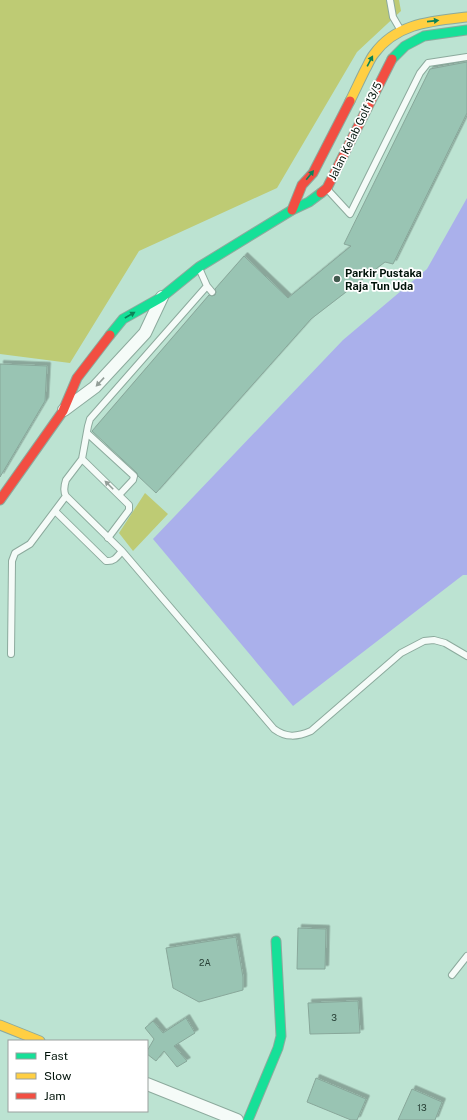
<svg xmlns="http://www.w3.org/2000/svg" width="467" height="1120" font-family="'Public Sans',sans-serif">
<defs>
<filter id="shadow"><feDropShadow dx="3.5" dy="-3.5" stdDeviation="0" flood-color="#0004"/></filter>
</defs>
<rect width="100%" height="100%" fill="#bce3d2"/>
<path fill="#becb74" d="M0,0H399L401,11L357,52L277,188L139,251L70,363L0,354Z
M145,493L168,514L133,551L119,533Z"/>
<path fill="#aab0eb" d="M467,198V575H463L293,706L153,539L343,340L427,269Z"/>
<path fill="#99c4b3" stroke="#88a79a" filter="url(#shadow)" d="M467,62V113L393,264L385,262L311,319L156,493L138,476L137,473L92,431L209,295L212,296L215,295L216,292L215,289L244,256L288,298L351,246L344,244L430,69Z
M0,364L47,366L45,401L0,477Z
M298,928L326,929L325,969H297Z
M236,937L243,977V990L199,1002L173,988L166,948Z
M358,1001L360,1033L310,1034L308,1003Z
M186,1018L195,1033L174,1046L187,1061L177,1067L164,1051L156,1061L147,1054V1051L154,1039L145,1028L153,1021L163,1033Z
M316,1078L366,1099L357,1120H351L307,1102Z
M412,1089L442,1102L435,1120H398Z"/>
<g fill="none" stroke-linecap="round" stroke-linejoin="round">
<g stroke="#8caa9d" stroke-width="8">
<path id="lane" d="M390,0L393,17L400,29
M327,189L350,214L420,73L428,63L467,57
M199,268L207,286L90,419L88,426L82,459L66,480C64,486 63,491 66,496L122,551L274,729C286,738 297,737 311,731L401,653L424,641L434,640L445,643L467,656
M207,286L212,292
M87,433L134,476L133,480L119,495
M82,459L129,505V510L108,538
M55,511L106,561C114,562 117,557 122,551
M11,654L12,561L15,553L30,544L66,496
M452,975L467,956"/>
</g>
<g stroke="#8caa9d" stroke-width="14">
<path id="street" d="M64,410L95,387L145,333L162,297
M147,1084L237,1120"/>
</g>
<g stroke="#8caa9d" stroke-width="11">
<path id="fast" d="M392,59L405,46L424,36L467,30
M110,335L123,319L162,297L199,267L292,210L309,202L321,193
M248,1120L278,1048L281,1036L276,941"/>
</g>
<g stroke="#8caa9d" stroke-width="11">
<path id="slow" d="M350,101C355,91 360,80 365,70C368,65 370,59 374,54C396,23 432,21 467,17
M0,1025L40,1041"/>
</g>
<g stroke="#8caa9d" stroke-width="11">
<path id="jam" d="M321,193L327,188L392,59
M292,210L302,185L313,173L350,101
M0,500L63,411L77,378L110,335"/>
</g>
<use href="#lane" stroke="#f5fbf8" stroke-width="6"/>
<use href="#street" stroke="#f5fbf8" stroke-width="12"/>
<use href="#fast" stroke="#16e098" stroke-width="9"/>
<use href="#slow" stroke="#ffcf43" stroke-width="9"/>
<use href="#jam" stroke="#f24e42" stroke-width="9"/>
</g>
<defs><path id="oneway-solid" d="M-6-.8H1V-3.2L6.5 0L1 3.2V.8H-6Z"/></defs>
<g fill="#0c8358">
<use href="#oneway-solid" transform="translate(433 21) rotate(-6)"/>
<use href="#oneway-solid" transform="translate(370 61) rotate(-62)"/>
<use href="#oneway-solid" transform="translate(310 175) rotate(-51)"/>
<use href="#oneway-solid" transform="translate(130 315) rotate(-30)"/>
</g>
<g fill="#939e98">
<use href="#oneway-solid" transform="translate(100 382) rotate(133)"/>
<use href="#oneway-solid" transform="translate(109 485) rotate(-135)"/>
</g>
<circle fill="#425b4f" stroke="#fff" stroke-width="1.5" cx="337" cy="279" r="4"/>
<g text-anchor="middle" stroke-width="3.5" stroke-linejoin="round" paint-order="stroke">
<g font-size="9" fill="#263e34">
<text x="205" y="966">2A</text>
<text x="334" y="1021">3</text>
<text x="422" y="1111">13</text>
</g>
<g font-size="11" fill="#001209" stroke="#fff">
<text transform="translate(355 131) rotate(-64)" y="4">Jalan Kelab Golf 13/5</text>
</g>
<g font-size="11" font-weight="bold" fill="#001209" stroke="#fff" text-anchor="start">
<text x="345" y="277">Parkir Pustaka<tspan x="345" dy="13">Raja Tun Uda</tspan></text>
</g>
</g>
<rect x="8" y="1040" width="140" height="72" fill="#ffffff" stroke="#99a09d"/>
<rect x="16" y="1053" width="20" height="6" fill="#16e098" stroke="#99a09d"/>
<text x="44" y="1060" font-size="12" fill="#001209">Fast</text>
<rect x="16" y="1073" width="20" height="6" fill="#ffcf43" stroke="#99a09d"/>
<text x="44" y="1080" font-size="12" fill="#001209">Slow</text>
<rect x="16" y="1093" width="20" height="6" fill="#f24e42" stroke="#99a09d"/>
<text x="44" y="1100" font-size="12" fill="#001209">Jam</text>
</svg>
